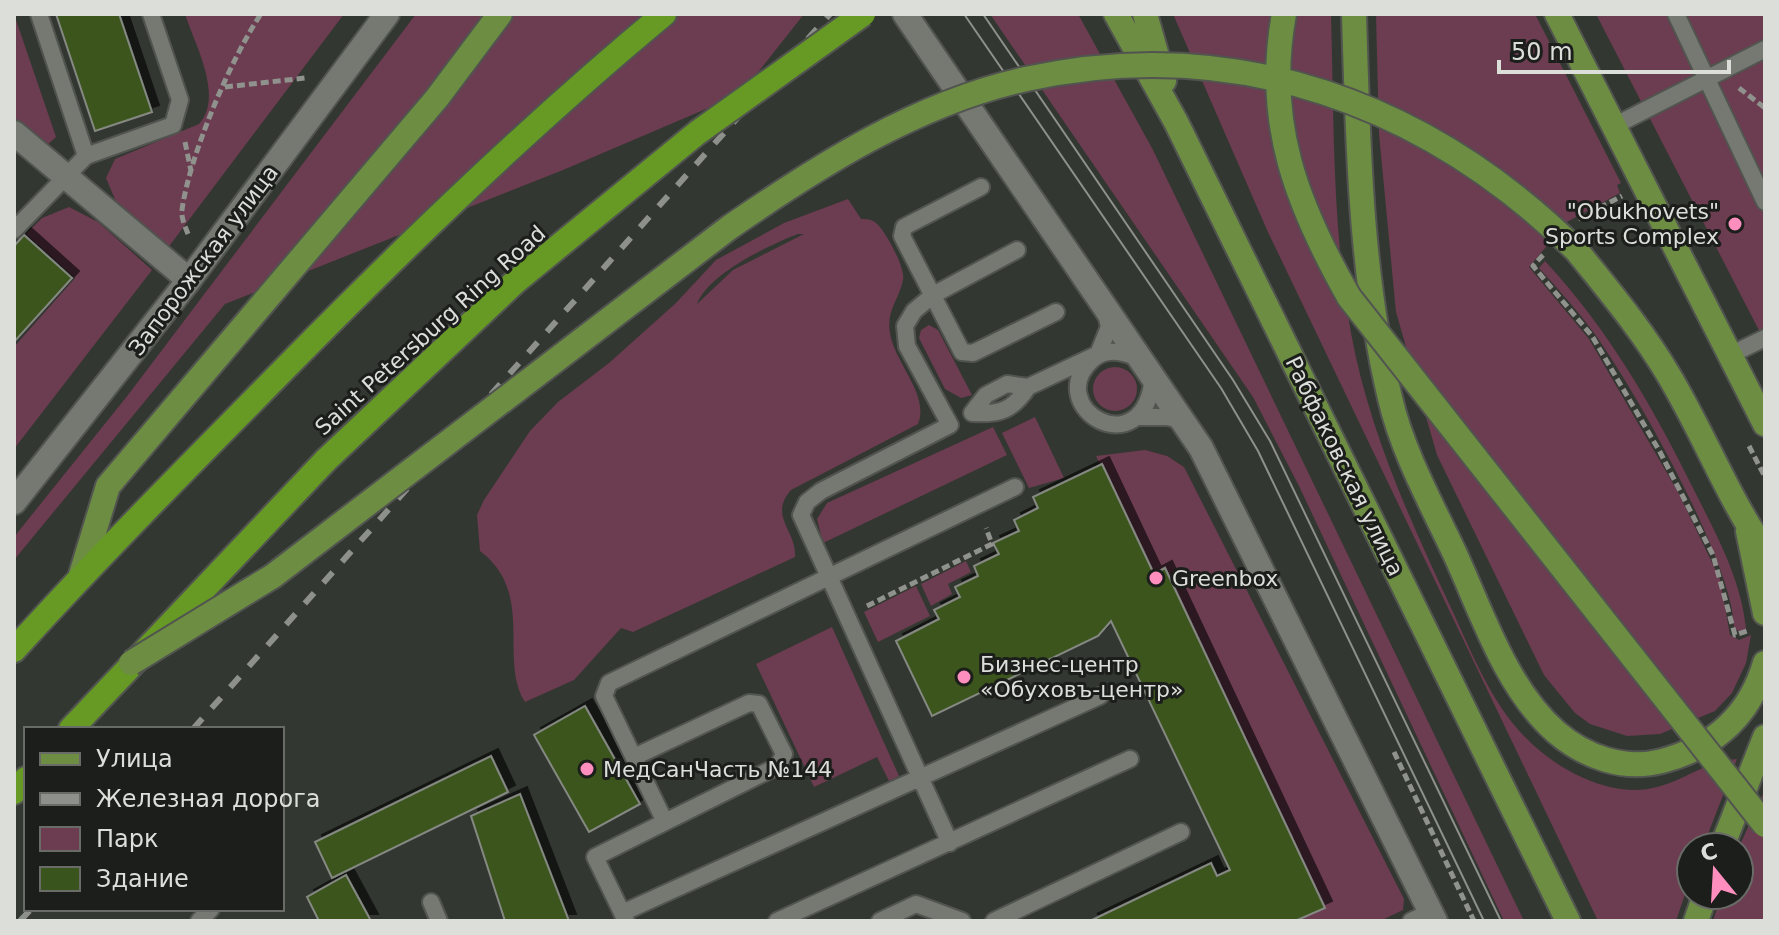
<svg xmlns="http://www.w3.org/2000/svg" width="1779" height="935" font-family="'DejaVu Sans',sans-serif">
<defs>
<filter id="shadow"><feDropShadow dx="7" dy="-7" stdDeviation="0" flood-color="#0009"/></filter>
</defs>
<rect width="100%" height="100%" fill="#333731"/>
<path fill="#6c3c50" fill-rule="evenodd" d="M14,14L56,137L46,146L14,125Z
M185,14H344L167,249L117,204L106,178L115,159L199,124C224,96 195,45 185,14Z
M416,14H804L741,94L563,170L225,304L14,560V537L128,395Z
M990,14H1078L1153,150L1524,921H1504L1299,486L1253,397Z
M1173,14H1331C1334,120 1332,228 1351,333C1369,431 1410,520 1452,610C1472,653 1490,700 1523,735C1547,760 1577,779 1610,787C1668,801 1692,762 1737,759L1703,847H1691V876L1676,921H1598L1267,230Z
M1376,14H1535L1621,183L1617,185L1620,193L1567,222L1529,267L1589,339L1678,492L1720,579L1730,635L1739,640L1751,635L1746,663L1732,693L1715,711L1660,734L1627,736L1590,724L1575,713L1544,675L1437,455L1396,312L1379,134Z
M1596,14H1765V342Z
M848,199L861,219C865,219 869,219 873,221C884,226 906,269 903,280C899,300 886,310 890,333C894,362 930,395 918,424L791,490C768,516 797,531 795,557L633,632L621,628L574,680L525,702C498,660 536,593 480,551L477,515L484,500L530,431L558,402L609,363L676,303L716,260L784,223ZM798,234H804L733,270L697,304C708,274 769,245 798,234Z
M69,207L98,222L152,270L14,449V347L75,278L26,234L42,218Z
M1545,261C1609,330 1653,407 1695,492C1717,536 1741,579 1746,629L1741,633L1734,628C1734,564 1634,388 1594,333C1577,310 1558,289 1539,268Z
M929,325L938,330L972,395L961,398L945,389L919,338L921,330Z
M1093 389a22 22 0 1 1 44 0a22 22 0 1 1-44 0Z
M1035,417L1064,478L1029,488L1002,433Z
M993,427L1007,455L823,543L817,519L827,503Z
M1145,450L1167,456L1184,467L1404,899L1403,910L1380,921H1295L1154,574L1096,456Z
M966,561L971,572L948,584L952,594L931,606L921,584Z
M916,586L930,616L878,642L864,612Z
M832,627L899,776L889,781L877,757L814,787L756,664Z
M1765,790V921H1713L1721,895H1739V847Z"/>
<path fill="#3a541e" stroke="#858982" stroke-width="2" filter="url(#shadow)" d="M56,14H119L152,112L95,131Z
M24,235L72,278L14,342V246Z
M1102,464L1154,574L1165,568L1325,908L1295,921H1090L1211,863L1217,876L1230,870L1111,621L1098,636L932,716L896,641L939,619L934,610L960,597L955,587L978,576L974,566L999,554L993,543L1019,531L1014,520L1038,508L1033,497Z
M585,706L640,804L589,832L534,735Z
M491,756L508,792L332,878L315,842Z
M520,794L569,921H505L471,816Z
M346,875L371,921H319L307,897Z"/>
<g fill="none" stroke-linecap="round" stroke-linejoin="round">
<g stroke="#51544f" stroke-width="20">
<path id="service" d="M39,14L86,156
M1676,14L1765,202
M1614,126L1765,49
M981,187L904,227L902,236L962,352L973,353L1056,312
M14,230L86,156L173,125L180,100L151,14
M1730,355L1765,338
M1138,358C1123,352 1106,347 1092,360C1041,407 1144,469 1153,377
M1007,384L1028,387C1013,410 1000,415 972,413L986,395Z
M1028,387L1098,354L1109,327L1106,313
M1139,417H1168L1183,421
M634,757L749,703L759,704L784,754L778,766L665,822
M950,843L801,515L807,502L821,491L950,425L907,346L905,326L914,311L933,295L1017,250
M431,902L439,921
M622,913L1100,696
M199,921L211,909
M626,921L595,857L665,822L604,696L609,683L1015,487
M777,921L1130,759
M880,921L916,904L962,921
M994,921L1181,832
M1411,921L1430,912"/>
</g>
<g stroke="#51544f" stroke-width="28">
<path id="minor" d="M905,14L1201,448L1435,921
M14,133L189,280"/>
</g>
<g stroke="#51544f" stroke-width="28">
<path id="tertiary" d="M14,502L189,280L387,14"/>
</g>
<g stroke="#51544f" stroke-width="28">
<path id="primary" d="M1116,14L1176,122L1568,921
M1145,14L1164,81
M1354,14C1358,142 1360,273 1390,398C1402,451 1432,505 1455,554C1482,613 1506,688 1556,732C1585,757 1624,771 1662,761C1715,747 1750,715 1765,663
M1557,14L1765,424
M1577,251C1609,291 1642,330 1668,374C1703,432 1727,496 1765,551
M1748,531L1765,613
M80,578L108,486L437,98L500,14
M1722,847L1765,737
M1696,921L1705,895"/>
</g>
<g stroke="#51544f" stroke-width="28">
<path id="motorway" d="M14,650C90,566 169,486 249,405C382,269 517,136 664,14
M71,729L326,460
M14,792L26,779"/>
</g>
<path stroke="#90928e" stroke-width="5" stroke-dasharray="8 4" stroke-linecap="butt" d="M225,87L305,78
M1739,88L1765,108
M185,142L191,171
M1578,219L1622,196
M188,234C185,226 181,218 182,210C189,157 231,58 261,14
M1543,255L1533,266L1592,336L1660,452L1713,555L1735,635L1747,631
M1749,446L1765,477
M867,606L992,544L986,528
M1394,752L1474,921"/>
<use href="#service" stroke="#757972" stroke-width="16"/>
<use href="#minor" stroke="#757972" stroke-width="24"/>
<use href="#tertiary" stroke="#757972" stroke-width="24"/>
<use href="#primary" stroke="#6d8d43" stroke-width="24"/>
<use href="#motorway" stroke="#679a24" stroke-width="24"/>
<path stroke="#8d908b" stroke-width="2" d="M964,14L1221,388L1258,451L1484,921
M983,14L1233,380L1270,441L1501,921"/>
<path stroke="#8d908b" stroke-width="6" stroke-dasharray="14 14" stroke-linecap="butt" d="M193,729L830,14
M20,921L31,909"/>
<g stroke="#51544f" stroke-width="28" stroke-linecap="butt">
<path id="primary-bridge" d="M1284,14C1264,122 1297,205 1349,297L1765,825
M131,663L273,576L730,227C820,165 917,103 1026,79C1235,33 1427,103 1577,251"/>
</g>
<g stroke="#51544f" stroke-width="28" stroke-linecap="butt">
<path id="motorway-bridge" d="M326,460L515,282L697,133L863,14"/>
</g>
<use href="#primary-bridge" stroke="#6d8d43" stroke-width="24"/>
<use href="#motorway-bridge" stroke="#679a24" stroke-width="24"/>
</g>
<g fill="#fd8ebe" stroke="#1c1e1b" stroke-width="3">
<circle cx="1735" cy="224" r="8"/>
<circle cx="1156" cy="578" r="8"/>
<circle cx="964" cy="677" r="8"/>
<circle cx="587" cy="769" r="8"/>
</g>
<g text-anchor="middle" stroke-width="6" stroke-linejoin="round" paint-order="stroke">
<g font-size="22" fill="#dcdeda" stroke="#1c1e1b" text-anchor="start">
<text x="1719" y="219" text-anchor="end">"Obukhovets"<tspan x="1719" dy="25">Sports Complex</tspan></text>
<text x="1172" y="586">Greenbox</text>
<text x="980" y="672">Бизнес-центр<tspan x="980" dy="25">«Обуховъ-центр»</tspan></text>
<text x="603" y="777">МедСанЧасть №144</text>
</g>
<g font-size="22" fill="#dcdeda" stroke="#1c1e1b">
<text transform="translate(203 260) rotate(-53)" y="8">Запорожская улица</text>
<text transform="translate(430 330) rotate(-42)" y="8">Saint Petersburg Ring Road</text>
<text transform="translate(1345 466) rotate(64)" y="8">Рабфаковская улица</text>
</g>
</g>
<rect width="1779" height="935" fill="none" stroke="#dcdeda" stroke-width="32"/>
<rect x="24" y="727" width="260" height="184" fill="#1c1e1b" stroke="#696b67" stroke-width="2"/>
<rect x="40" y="753" width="40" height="12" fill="#6d8d43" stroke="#696b67" stroke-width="2"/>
<text x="96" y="767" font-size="24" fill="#dcdeda">Улица</text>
<rect x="40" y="793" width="40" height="12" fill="#8d908b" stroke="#696b67" stroke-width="2"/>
<text x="96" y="807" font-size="24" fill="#dcdeda">Железная дорога</text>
<rect x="40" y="827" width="40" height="24" fill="#6c3c50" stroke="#696b67" stroke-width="2"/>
<text x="96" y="847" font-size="24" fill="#dcdeda">Парк</text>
<rect x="40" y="867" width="40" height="24" fill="#3a541e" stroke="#696b67" stroke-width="2"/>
<text x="96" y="887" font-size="24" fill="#dcdeda">Здание</text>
<g transform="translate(1715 871) rotate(342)"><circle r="38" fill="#1c1e1b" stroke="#696b67" stroke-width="2"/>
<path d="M0-6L14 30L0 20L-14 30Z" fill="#fd8ebe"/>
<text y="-12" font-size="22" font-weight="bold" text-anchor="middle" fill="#dcdeda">С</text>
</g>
<path d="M1499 60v12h230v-12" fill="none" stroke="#dcdeda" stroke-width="4"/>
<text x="1511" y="60" font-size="24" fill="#dcdeda" stroke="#1c1e1b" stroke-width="6" paint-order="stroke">50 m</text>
</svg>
